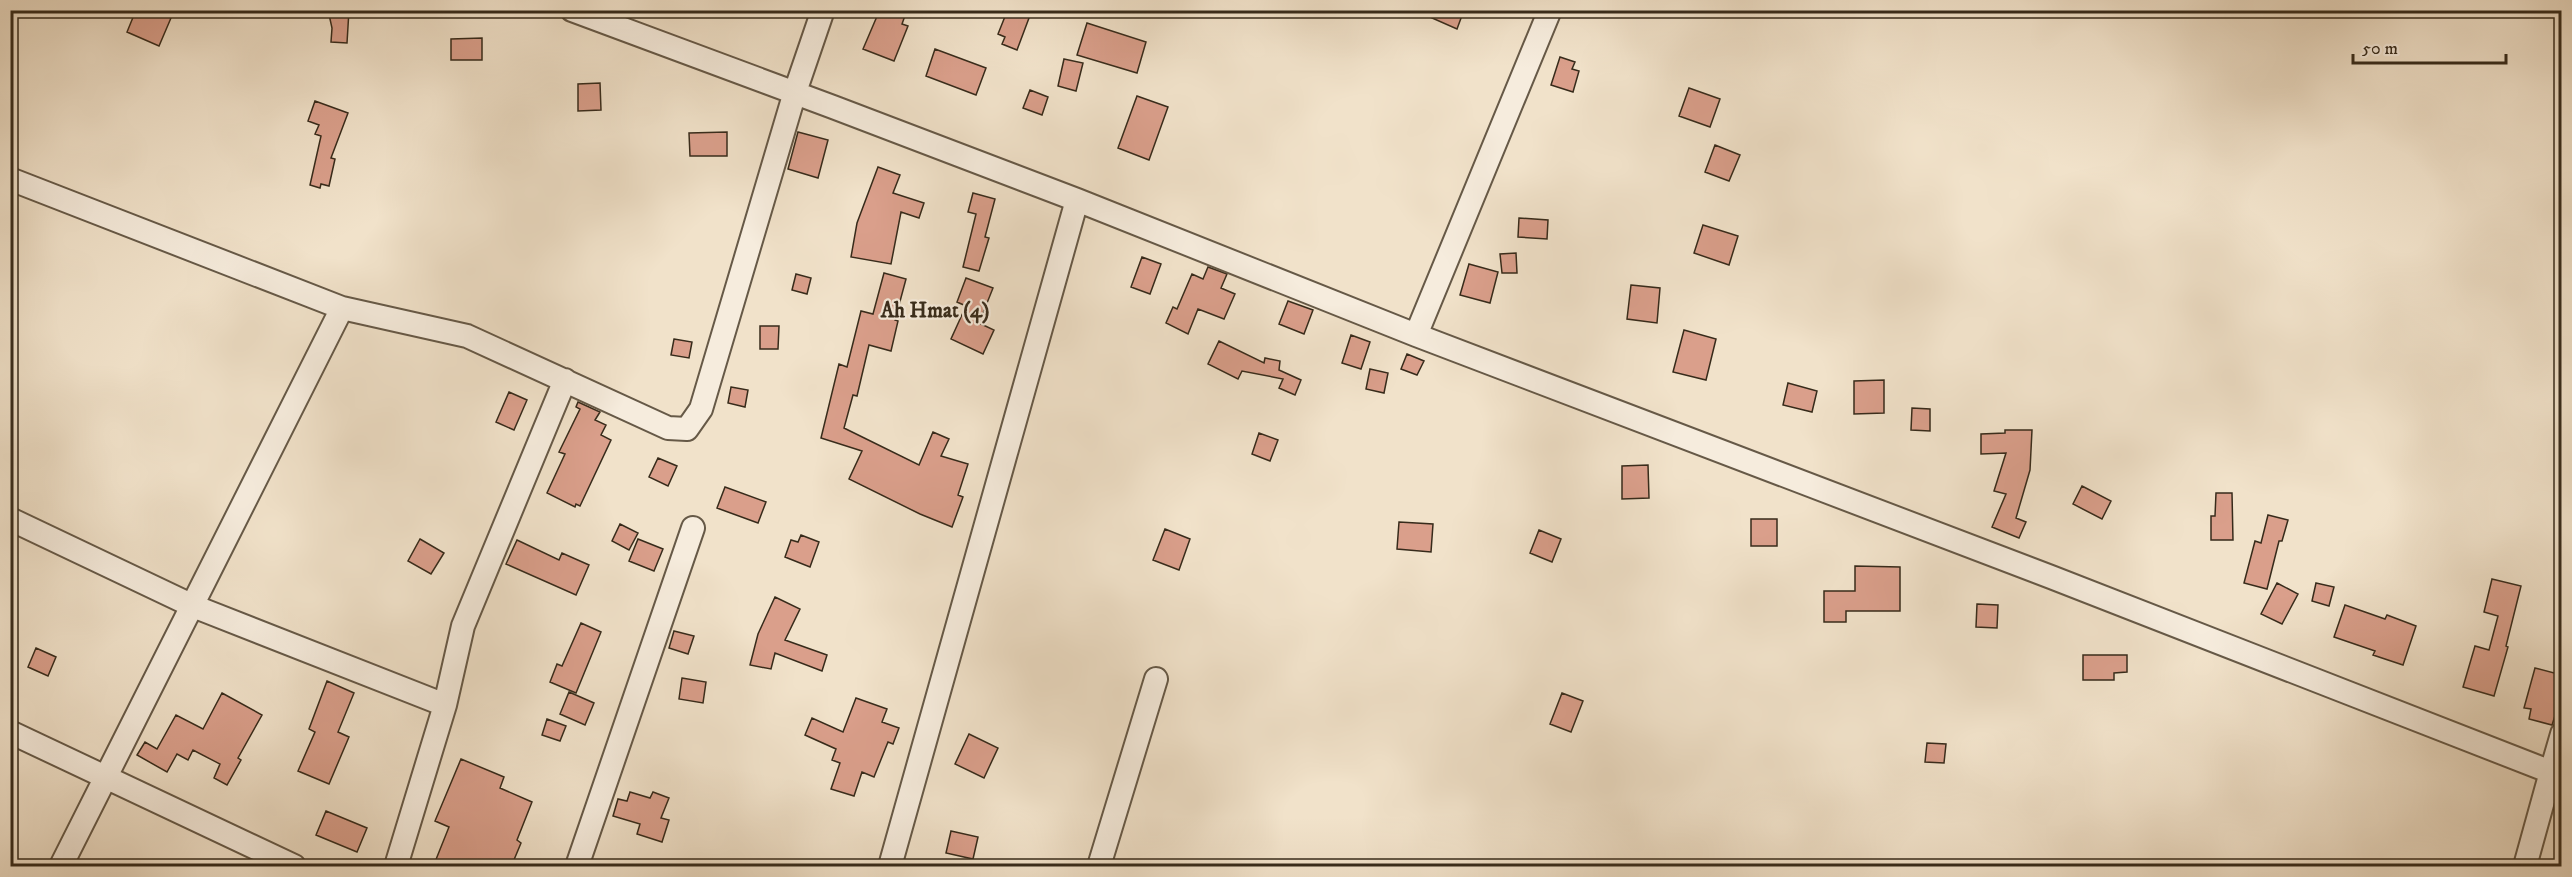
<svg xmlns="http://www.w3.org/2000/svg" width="2572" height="877" font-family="'IM FELL DW Pica',serif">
<rect width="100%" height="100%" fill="#f1e2ca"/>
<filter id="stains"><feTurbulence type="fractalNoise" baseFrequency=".00333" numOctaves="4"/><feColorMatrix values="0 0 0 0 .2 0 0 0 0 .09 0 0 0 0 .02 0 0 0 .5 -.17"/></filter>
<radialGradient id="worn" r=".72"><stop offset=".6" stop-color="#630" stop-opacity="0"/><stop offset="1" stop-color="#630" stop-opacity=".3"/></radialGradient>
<path fill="#da9f8b" stroke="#372b1b" stroke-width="1.5" d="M136,10H153L171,18L159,46L127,32Z
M328,10H349L347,43L331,42L332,28Z
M886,10H907L902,24L908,26L894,61L863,49L878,14L884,16Z
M1016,10H1032L1017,50L1002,44L1005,37L998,34L1006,14L1013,17Z
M1414,10H1464L1457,29Z
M1087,23L1146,42L1137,73L1077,55Z
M482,38V60H451V39Z
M935,49L986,68L976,95L926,76Z
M1560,57L1575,62L1572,69L1579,71L1573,92L1551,85Z
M1064,59L1083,63L1076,91L1058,86Z
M600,83L601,110L578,111V84Z
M1689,88L1720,99L1710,127L1679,116Z
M1030,90L1048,97L1042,115L1023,108Z
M1137,96L1168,107L1149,160L1118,148Z
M315,101L348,113L331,158L335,159L329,186L321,184L320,188L310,185L321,136L315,134L319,125L308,121Z
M727,132V156H690L689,133Z
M798,132L828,140L818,178L788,169Z
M1715,145L1740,155L1729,181L1705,172Z
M878,167L900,175L893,193L924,203L919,218L901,212L891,264L851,257L857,223Z
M973,193L995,199L985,237L989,238L979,271L963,267L976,214L968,212Z
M1519,218L1548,220L1547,239L1518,237Z
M1703,225L1738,236L1729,265L1694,253Z
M1516,253L1517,273H1502L1500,254Z
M1142,257L1161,264L1150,294L1131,287Z
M1469,264L1498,272L1490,303L1460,295Z
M1208,267L1227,274L1221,288L1235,294L1224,319L1198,309L1188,334L1166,323L1173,307L1177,309L1192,274L1203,279Z
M884,273L906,279L895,320L898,321L891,351L869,345L857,396L853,395L844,428L919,465L933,432L949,439L941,456L968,464L958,495L963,497L952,527L920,514L849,479L862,451L821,438L839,364L847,367L861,311L873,314Z
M796,274L811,278L807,294L792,290Z
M966,278L993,288L979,323L994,330L983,354L951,339L966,306L957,302Z
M1631,285L1660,288L1657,323L1627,319Z
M1288,301L1313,310L1304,334L1279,324Z
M760,326H779L778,349H760Z
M1684,330L1716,339L1706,380L1673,372Z
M1351,335L1370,342L1361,369L1342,363Z
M674,339L692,342L689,358L671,355Z
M1219,341L1264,363L1265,358L1280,361L1279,370L1301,380L1295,395L1279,388L1283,379L1242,371L1238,379L1208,364Z
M1407,354L1424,361L1417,375L1401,369Z
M1370,369L1388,373L1384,393L1366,389Z
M1884,380V413L1854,414V381Z
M1788,383L1817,391L1812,412L1783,405Z
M731,387L748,390L745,407L728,403Z
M509,392L527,400L514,430L496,422Z
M578,402L600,412L595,420L606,425L601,435L611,440L580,506L576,504L575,507L547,493L565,454L559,452L580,409L576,407Z
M1912,408L1930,409V431L1911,430Z
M2005,430H2032L2030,470L2016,518L2026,522L2019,538L1992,527L2006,494L1994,491L2006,453L1981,454V434L2005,433Z
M1259,433L1278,440L1270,461L1252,454Z
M658,458L677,466L668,486L649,477Z
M1648,465L1649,498L1622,499V466Z
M2082,486L2111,501L2102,519L2073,504Z
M725,487L766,502L758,523L717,508Z
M2216,493H2232L2233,540H2211V516H2215Z
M2268,515L2288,520L2282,541H2279L2267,589L2244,583L2255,541L2261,543Z
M1751,519H1777V546H1751Z
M1399,522L1433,524L1431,552L1397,549Z
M620,524L638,533L629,550L612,541Z
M1165,529L1190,539L1179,570L1153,560Z
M1539,530L1561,539L1552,562L1530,553Z
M801,535L819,542L810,567L785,557L791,540L798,542Z
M420,539L444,553L431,574L408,561Z
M638,539L663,549L654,571L629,561Z
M517,540L559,560L562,553L589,565L576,595L506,564Z
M1855,566L1900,567V611H1846V622H1824V591H1855Z
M2492,579L2521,586L2506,646L2508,647L2494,696L2463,687L2475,646L2489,650L2498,616L2484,612Z
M2277,583L2298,594L2282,624L2261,614Z
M2316,583L2334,587L2329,606L2312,601Z
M775,597L800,609L785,640L827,655L822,671L775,653L771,669L750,665L758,634Z
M1977,604L1998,605L1997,628L1976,627Z
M2345,605L2385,619L2387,615L2416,626L2403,665L2373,655L2375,651L2334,637Z
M581,623L601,632L576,693L550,682L557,664L562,666Z
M674,631L694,636L688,654L669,648Z
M36,648L56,657L48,676L28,667Z
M2083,655H2127V672L2114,673V680H2083Z
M2535,668L2562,675V694L2552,725L2529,719L2531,709L2524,708Z
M682,678L706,682L703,703L679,699Z
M327,681L354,693L338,732L349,737L329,784L298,771L315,732L309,729Z
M569,692L594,703L585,725L560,714Z
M222,693L262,715L238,758L241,760L227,785L214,778L220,764L193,750L188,760L177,754L167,772L137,755L145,742L157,749L176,715L203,729Z
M1562,693L1583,701L1571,732L1550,724Z
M856,698L887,709L882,722L899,728L893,744L888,742L874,777L862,772L854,796L831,789L840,763L832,760L836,749L805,735L812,718L843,732Z
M547,719L566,726L560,741L542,735Z
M969,734L998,748L984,778L955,764Z
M1927,743L1946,744L1944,763L1925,762Z
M461,759L504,777L500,788L532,802L517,840L521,843L511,867H433L449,827L435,821Z
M630,792L650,798L653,792L669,798L661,818L669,820L662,842L637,834L640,824L613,816L618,799L627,801Z
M326,811L367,828L357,852L316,835Z
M951,831L978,837L973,859L946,853Z"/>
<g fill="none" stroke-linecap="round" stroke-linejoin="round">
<g stroke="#665947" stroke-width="26">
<path id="street" d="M572,10L833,107L1077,200L1416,335L2051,577L2551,772L2525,866
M10,179L342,308L467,336L668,428L687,429L701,409L795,92L823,10
M1416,335L1550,10
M10,519L193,606L445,705
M10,732L294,866
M2551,772L2562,734
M61,866L342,308
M396,866L445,705L463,626L565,380
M577,866L693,528
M890,866L1077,200
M1099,866L1156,679"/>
</g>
<use href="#street" stroke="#f6ecdd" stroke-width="22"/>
</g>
<g text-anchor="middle" stroke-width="4.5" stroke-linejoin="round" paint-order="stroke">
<g font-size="21" font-weight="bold" fill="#372b1b" stroke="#f6ecdd">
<text x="935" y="317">Ah Hmat (4)</text>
</g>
</g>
<rect width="2572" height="877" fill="none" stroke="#f1e2ca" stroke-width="36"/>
<rect x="12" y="12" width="2548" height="853" fill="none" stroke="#372b1b" stroke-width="3"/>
<rect x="18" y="18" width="2536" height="841" fill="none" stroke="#372b1b" stroke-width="1.5"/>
<path d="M2353 54v9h153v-9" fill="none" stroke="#372b1b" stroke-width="3"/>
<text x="2362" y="54" font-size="18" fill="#372b1b" stroke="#f6ecdd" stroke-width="4.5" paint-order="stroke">50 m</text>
<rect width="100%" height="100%" filter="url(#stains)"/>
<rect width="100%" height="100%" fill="url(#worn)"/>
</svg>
